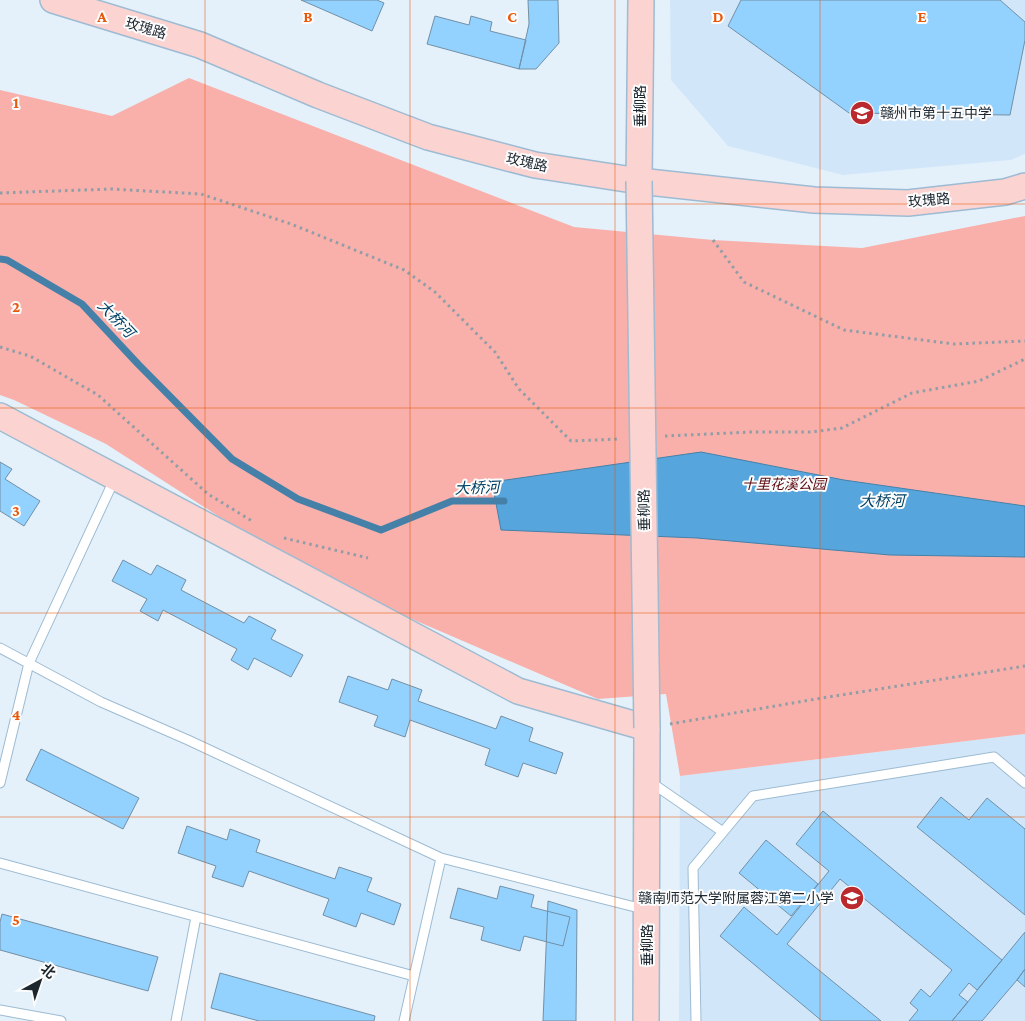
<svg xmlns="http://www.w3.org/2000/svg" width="1025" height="1021" font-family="'Crimson Pro','Noto Sans SC',serif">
<rect width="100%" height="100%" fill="#e4f1fb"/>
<path fill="#d1e7f9" d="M670,0H1025V154L1011,160L843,175L728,146L671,80Z
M1025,734V1021H679L680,776Z"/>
<path fill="#f9b0aa" d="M189,78L574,227L713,240L862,248L1025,216V734L680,776L666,694L598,699L391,610L257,541L106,444L14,400L0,395V90L112,116Z"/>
<path fill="#56a6dd" stroke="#4580a9" d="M701,452L844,480L1025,506V557L890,555L697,538L501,530L492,482Z"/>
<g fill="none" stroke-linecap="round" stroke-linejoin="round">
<path stroke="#4580a9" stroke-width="7" d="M0,259L7,260L82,304L138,364L232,459L298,499L381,530L452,501H504"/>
</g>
<path fill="#93d1fe" stroke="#7290a6" d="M301,0H377L384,3L372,31Z
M528,0H558L559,43L536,69H519L529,24Z
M741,0H1000L1025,22V40L1010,115L849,113L728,26Z
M435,16L469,25L471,16L492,22L490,31L526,40L519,69L427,44Z
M0,462L12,469L5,479L40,501L24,526L0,511Z
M123,560L151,575L157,565L186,580L181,590L244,623L249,616L276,630L271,639L303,655L291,677L254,658L248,670L231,660L237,649L163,610L158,621L140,611L147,599L112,581Z
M348,676L388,690L392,679L422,690L418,701L496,729L501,716L533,728L529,741L563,753L556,774L523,763L518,777L485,765L490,749L410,720L405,737L374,726L378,716L339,702Z
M41,749L139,798L123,829L26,780Z
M941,797L969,820L987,798L1025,829V915L917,827Z
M823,811L1002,960L977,990L969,983L959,995L968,1002L952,1021H909L918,1010L910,1003L921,989L930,997L952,970L840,879L787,944L881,1021H822L720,936L744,907L777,935L829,871L796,844Z
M187,826L227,840L230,829L260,840L256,852L335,879L339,867L372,878L367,891L401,904L394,925L361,913L356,927L323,915L329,899L249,871L243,887L212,877L216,866L178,853Z
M766,840L818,884L791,916L739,873Z
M500,886L534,895L531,907L570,917L563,946L524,936L520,951L481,940L484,927L450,918L458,888L497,899Z
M548,901L577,910L576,1021H543Z
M2,914L158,957L148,991L0,950V922Z
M1025,932V969L1017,980L982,1021H952Z
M1025,969V987L1017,980Z
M220,973L375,1016L374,1021H259L211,1008Z"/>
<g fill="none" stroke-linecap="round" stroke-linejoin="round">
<g stroke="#9dbbd2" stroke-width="11">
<path id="lane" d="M0,648L101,702L188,740L441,858L643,909
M649,781L723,832
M0,783L29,663L115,478
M0,863L414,976
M0,1010L61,1021
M176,1021L196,917
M404,1021L441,858
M696,1021L693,868L753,796L994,757L1025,783"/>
</g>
<g stroke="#9dbbd2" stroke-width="28">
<path id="secondary" d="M53,0L200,45L318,95L428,137L535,165L639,181L814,200L908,203L1005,192L1025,186
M639,181L641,0
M0,416L518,691L647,728L646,1021"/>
</g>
<path stroke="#919da7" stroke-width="3" stroke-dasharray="2.5 4" stroke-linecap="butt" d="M0,193L111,189L201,194L291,224L404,270L435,292L495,352L519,389L571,441L619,439
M713,240L744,282L844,330L954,344L1025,341
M0,347L30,356L98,395L208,494L252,521
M665,436L752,432H811L842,428L912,393L979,381L1025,359
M284,538L368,558
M670,724L822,698L1025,666"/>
<use href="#lane" stroke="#fff" stroke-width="9"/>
<use href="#secondary" stroke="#fbd3d1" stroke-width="25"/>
<g stroke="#9dbbd2" stroke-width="28" stroke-linecap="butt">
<path id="secondary-bridge" d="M639,181L647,728"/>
</g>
<use href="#secondary-bridge" stroke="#fbd3d1" stroke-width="25"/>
</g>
<path fill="none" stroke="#e8590c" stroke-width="1" stroke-opacity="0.55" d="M205,0V1021M410,0V1021M615,0V1021M820,0V1021M0,204H1025M0,408H1025M0,613H1025M0,817H1025"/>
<defs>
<g id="school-disc" transform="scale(1.25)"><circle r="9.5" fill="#b9292e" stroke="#fcfcfc"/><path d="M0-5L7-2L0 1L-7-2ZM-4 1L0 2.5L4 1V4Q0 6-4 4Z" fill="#fff"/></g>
</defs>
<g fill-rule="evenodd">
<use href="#school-disc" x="862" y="113"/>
<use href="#school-disc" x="852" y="898"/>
</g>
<g text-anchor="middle" stroke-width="4" stroke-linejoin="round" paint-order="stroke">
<g font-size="14" fill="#1c2730" stroke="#fcfcfc">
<text transform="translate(146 28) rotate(17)" y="5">玫瑰路</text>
<text transform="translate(640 106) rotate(-90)" y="5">垂柳路</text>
<text transform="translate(527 162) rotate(13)" y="5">玫瑰路</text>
<text transform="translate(929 200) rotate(-5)" y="5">玫瑰路</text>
<text transform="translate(644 510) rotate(-91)" y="5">垂柳路</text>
<text transform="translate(647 945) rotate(-90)" y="5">垂柳路</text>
</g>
<g font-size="14" fill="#1c2730" stroke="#fcfcfc" text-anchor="start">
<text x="880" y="118">赣州市第十五中学</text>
<text x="834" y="903" text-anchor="end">赣南师范大学附属蓉江第二小学</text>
</g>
<g font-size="14" font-style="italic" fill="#5d0a0e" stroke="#fcfcfc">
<text x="784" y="489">十里花溪公园</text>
</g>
<g font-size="15" font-style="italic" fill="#004165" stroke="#fcfcfc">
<text transform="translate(116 319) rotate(46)" y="5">大桥河</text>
<text transform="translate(477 488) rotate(-2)" y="5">大桥河</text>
<text x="882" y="506">大桥河</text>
</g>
</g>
<g font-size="16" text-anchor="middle" font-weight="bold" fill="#e8590c" stroke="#fcfcfc" stroke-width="4" stroke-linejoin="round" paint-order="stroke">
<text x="102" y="22">A</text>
<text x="308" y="22">B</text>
<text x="512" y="22">C</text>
<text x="718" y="22">D</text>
<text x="922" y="22">E</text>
<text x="16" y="108">1</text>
<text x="16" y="312">2</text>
<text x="16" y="516">3</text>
<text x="16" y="720">4</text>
<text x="16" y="925">5</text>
</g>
<g transform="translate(40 981) rotate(40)" stroke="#fcfcfc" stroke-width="4" paint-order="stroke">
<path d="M0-4L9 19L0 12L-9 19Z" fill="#1c2730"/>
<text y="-8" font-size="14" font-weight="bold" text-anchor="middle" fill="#1c2730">北</text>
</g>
</svg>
